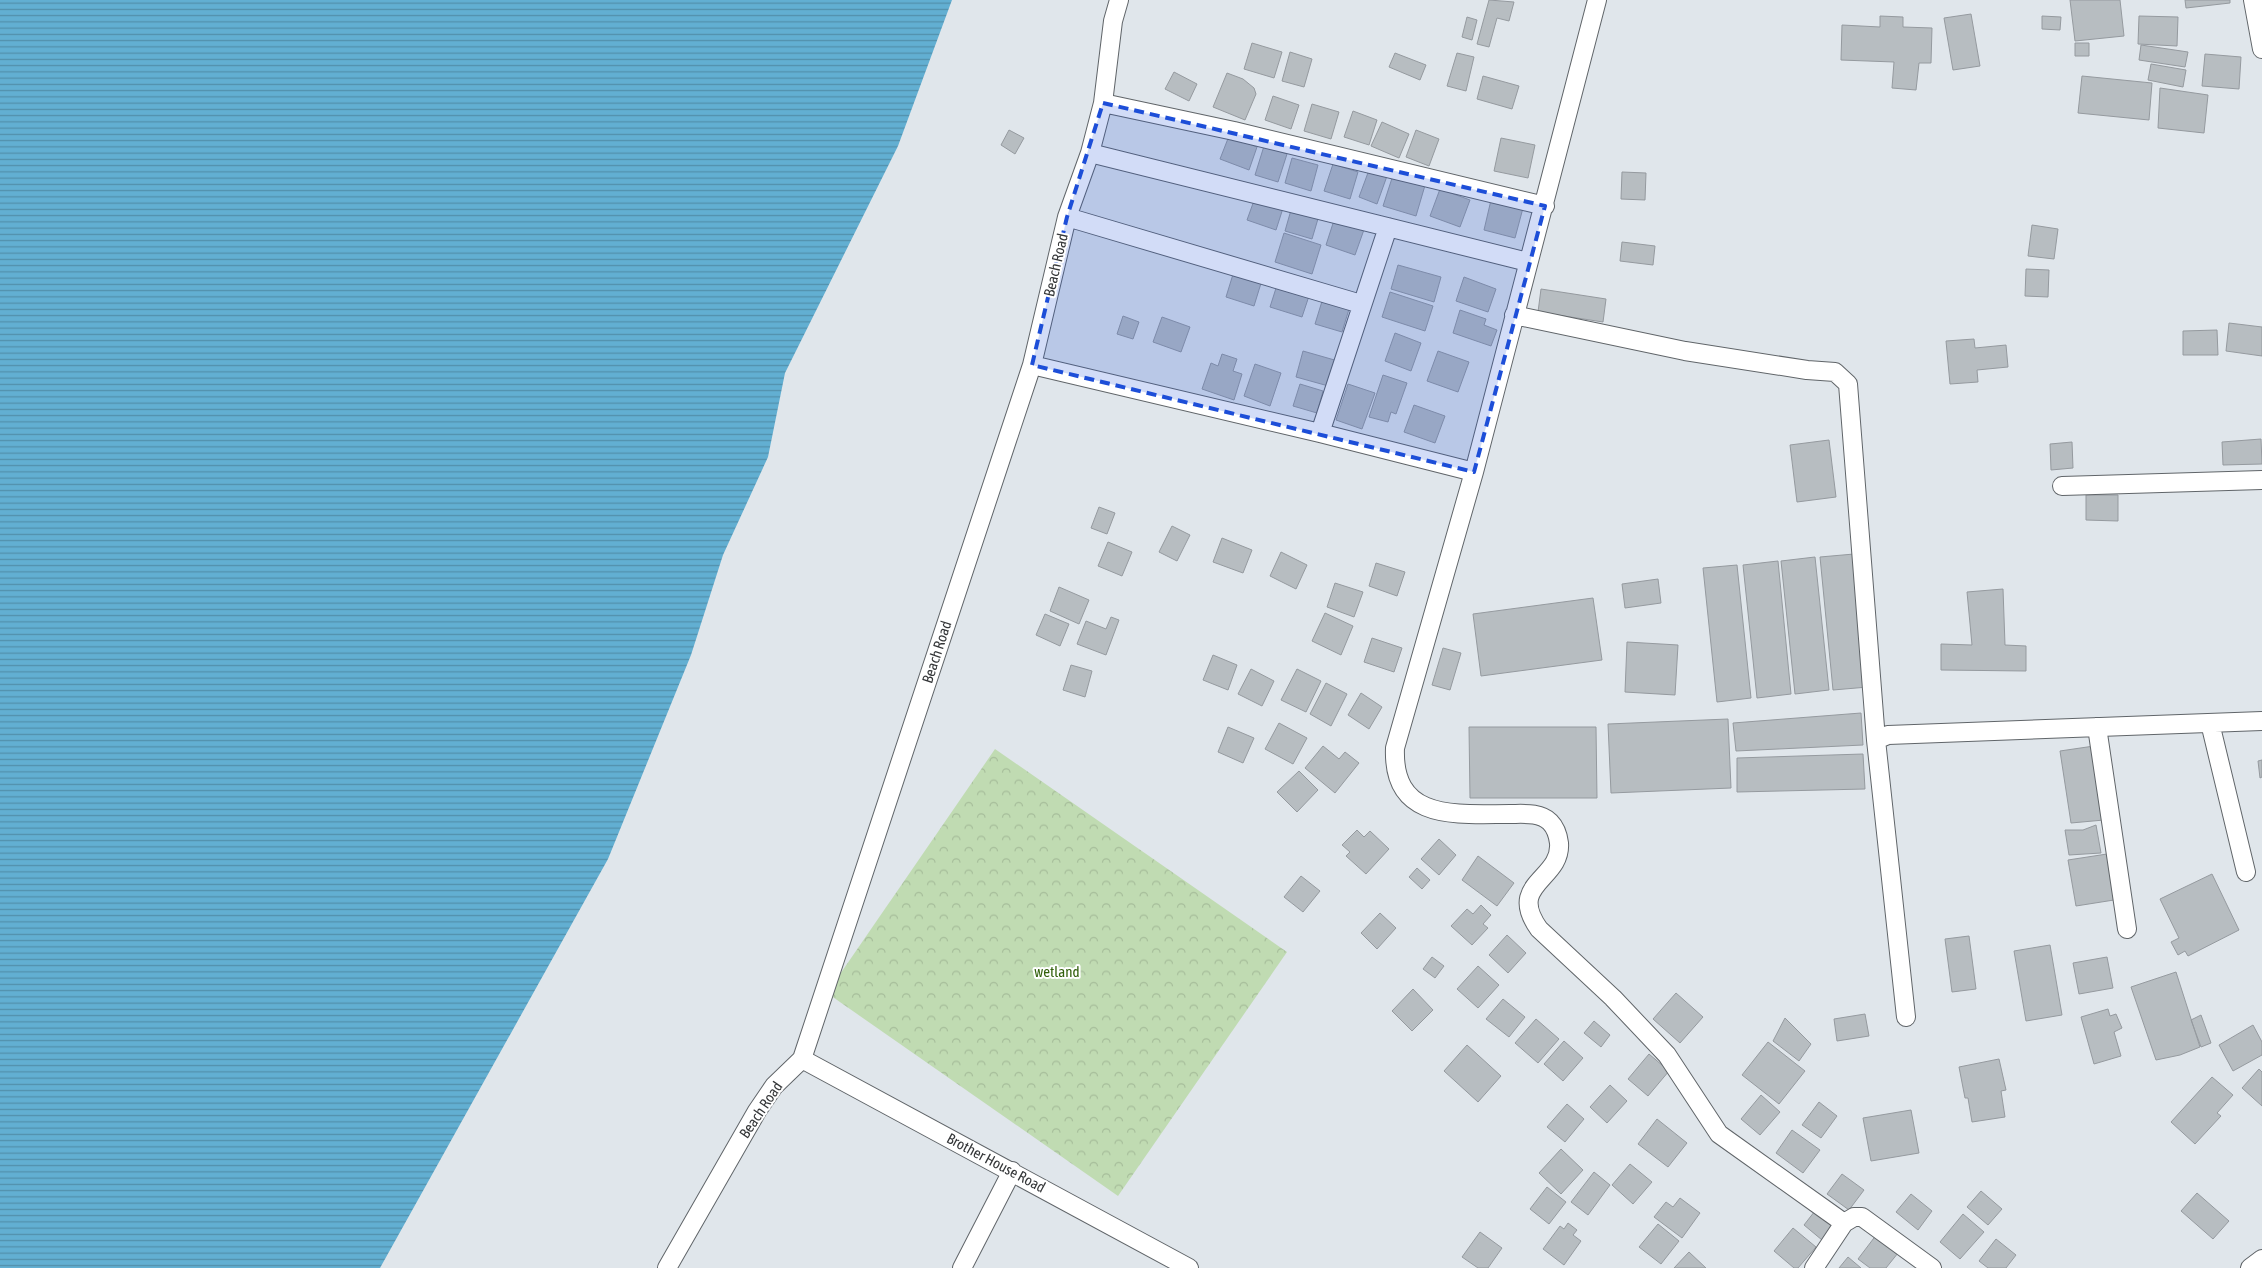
<svg xmlns="http://www.w3.org/2000/svg" width="2262" height="1268" font-family="'Asap Condensed',sans-serif">
<defs>
<pattern id="forest-crowns" width="20" height="18" patternUnits="userSpaceOnUse" patternTransform="scale(1.25)"><rect width="20" height="18" fill="#c0dbb2"/><path d="M2 6a3 3 0 1 1 6 0M12 15a3 3 0 1 1 6 0" fill="none" stroke="#a6bd9a"/></pattern>
<pattern id="water-rules" width="6" height="5" patternUnits="userSpaceOnUse" patternTransform="scale(1.25)"><rect width="6" height="5" fill="#62afd2"/><path d="M0 2.5h6" fill="none" stroke="#528fab"/></pattern>
</defs>
<rect width="100%" height="100%" fill="#e0e6eb"/>
<path fill="url(#forest-crowns)" d="M995,749L1287,952L1118,1196L827,993Z"/>
<path fill="url(#water-rules)" d="M0,0H952L898,146L785,373L768,457L723,555L691,655L608,859L380,1268H0Z"/>
<path fill="#b7bdc1" stroke="#959a9f" d="M1489,0L1514,2L1509,21L1497,18L1489,47L1477,44Z
M2070,0H2120L2124,36L2075,41Z
M2185,0H2230V3L2186,8Z
M1971,14L1980,66L1953,70L1944,18Z
M1880,16L1903,17V27L1932,28L1931,63H1919L1916,90L1892,88L1894,62L1841,60L1842,25L1880,27Z
M2042,16L2061,17L2060,30L2042,29Z
M2139,16L2178,17L2177,46L2138,44Z
M1467,17L1477,20L1472,40L1462,37Z
M1252,43L1282,52L1274,78L1244,69Z
M2075,43H2089V56H2075Z
M2141,45L2188,52L2185,67L2139,60Z
M1290,52L1312,59L1304,87L1282,81Z
M1395,53L1426,65L1420,80L1389,67Z
M1457,53L1474,57L1466,91L1447,86Z
M2205,54L2241,57L2239,89L2202,86Z
M2151,64L2186,70L2183,87L2148,80Z
M1174,72L1197,84L1189,101L1165,89Z
M1227,73L1243,79L1254,88L1256,94L1245,120L1213,107Z
M1483,76L1519,86L1512,109L1477,99Z
M2082,76L2152,83L2149,120L2078,113Z
M2160,88L2208,95L2204,133L2158,128Z
M1273,96L1299,105L1291,129L1265,120Z
M1312,104L1339,112L1331,139L1304,131Z
M1353,111L1377,120L1369,145L1344,137Z
M1382,122L1409,134L1399,158L1371,146Z
M1009,130L1024,138L1015,154L1001,145Z
M1416,130L1439,139L1429,166L1406,157Z
M1229,136L1257,147L1249,170L1220,159Z
M1501,138L1535,145L1528,178L1494,171Z
M1264,146L1287,154L1278,182L1255,175Z
M1292,158L1318,165L1311,191L1285,183Z
M1333,164L1358,172L1350,199L1324,191Z
M1369,170L1387,176L1377,204L1359,197Z
M1394,172L1426,182L1416,216L1383,206Z
M1622,172L1646,173L1645,200L1621,199Z
M1440,189L1470,200L1460,227L1430,216Z
M1256,195L1284,205L1276,230L1247,220Z
M1491,200L1523,208L1515,238L1484,230Z
M1293,203L1320,212L1312,239L1285,231Z
M1336,214L1366,224L1355,255L1326,245Z
M2032,225L2058,229L2054,259L2028,256Z
M1284,233L1321,245L1312,274L1275,262Z
M1622,242L1655,246L1653,265L1620,261Z
M1398,265L1441,277L1434,302L1391,289Z
M2026,269L2049,270L2048,297L2025,296Z
M1234,271L1262,280L1254,306L1226,297Z
M1464,277L1496,289L1488,312L1456,301Z
M1277,285L1309,296L1302,317L1270,307Z
M1541,289L1606,299L1603,322L1538,312Z
M1390,292L1433,306L1425,331L1382,317Z
M1323,298L1350,306L1342,332L1315,324Z
M1460,310L1486,319L1484,325L1497,330L1491,346L1453,333Z
M1123,316L1139,322L1133,339L1117,334Z
M1162,317L1190,327L1181,352L1153,342Z
M2229,323L2262,327V356L2226,351Z
M2217,330L2218,355H2183V331Z
M1395,333L1421,343L1411,371L1385,361Z
M1974,339L1975,348L2006,345L2008,367L1977,370L1978,382L1950,384L1946,341Z
M1303,351L1338,361L1332,387L1296,377Z
M1438,351L1469,362L1458,392L1427,381Z
M1222,354L1237,359L1233,371L1242,374L1234,400L1202,389L1211,363L1218,366Z
M1255,364L1281,373L1270,406L1244,396Z
M1383,375L1407,383L1396,414L1391,412L1388,422L1369,417Z
M1300,384L1323,391L1317,413L1293,406Z
M1348,384L1375,393L1362,429L1336,420Z
M1414,405L1445,416L1435,443L1404,432Z
M2261,439L2262,464L2223,465L2222,442Z
M1829,440L1836,497L1797,502L1790,445Z
M2072,442L2073,468L2051,470L2050,444Z
M2086,495H2118V521L2086,520Z
M1099,507L1115,513L1107,534L1091,528Z
M1172,526L1190,535L1177,561L1159,552Z
M1222,538L1252,550L1243,573L1213,562Z
M1108,542L1132,552L1122,576L1098,566Z
M1281,552L1307,565L1296,589L1270,576Z
M1854,554L1868,687L1833,690L1820,557Z
M1815,557L1829,690L1795,694L1781,561Z
M1778,561L1791,694L1757,698L1743,565Z
M1376,563L1405,572L1397,596L1369,586Z
M1737,565L1751,698L1717,702L1703,568Z
M1658,579L1661,603L1625,608L1622,584Z
M1335,583L1363,592L1354,617L1327,607Z
M1059,587L1089,600L1079,624L1050,611Z
M2003,589L2005,645L2026,646V671L1941,670V644L1972,645L1967,592Z
M1593,598L1602,660L1481,676L1473,614Z
M1325,613L1353,626L1341,655L1312,641Z
M1045,614L1069,624L1060,646L1036,635Z
M1111,617L1119,620L1106,655L1077,644L1086,621L1106,629Z
M1372,638L1402,648L1394,672L1364,662Z
M1627,642L1678,645L1675,695L1625,692Z
M1443,648L1461,653L1450,690L1432,685Z
M1213,655L1237,665L1228,690L1203,680Z
M1071,665L1092,671L1085,697L1063,690Z
M1251,669L1274,681L1262,706L1238,694Z
M1297,669L1321,681L1306,712L1281,700Z
M1326,683L1347,694L1331,726L1310,714Z
M1361,693L1382,707L1369,729L1348,715Z
M1861,713L1863,745L1736,751L1733,723Z
M1728,719L1731,788L1611,793L1608,724Z
M1279,723L1307,738L1293,764L1265,749Z
M1228,727L1254,738L1243,763L1218,752Z
M1469,727H1596L1597,798H1470Z
M1323,746L1339,759L1345,752L1359,763L1335,793L1305,768Z
M2094,746L2104,820L2071,823L2060,751Z
M1863,754L1865,789L1737,792V758Z
M2262,760V777L2260,778L2258,761Z
M1299,771L1318,790L1297,812L1277,792Z
M2096,825L2101,853L2069,855L2065,830H2083Z
M1357,830L1364,837L1370,831L1389,849L1366,874L1346,856L1350,852L1342,845Z
M1439,839L1456,855L1439,875L1421,859Z
M2107,854L2114,900L2076,906L2068,860Z
M1478,856L1514,883L1497,906L1462,880Z
M1417,868L1430,880L1422,889L1409,877Z
M2212,874L2239,930L2188,956L2185,951L2178,955L2171,942L2179,938L2160,899Z
M1301,876L1320,891L1303,912L1284,897Z
M1481,905L1491,915L1483,924L1488,928L1472,945L1451,926L1467,909L1473,914Z
M1380,913L1396,928L1377,949L1361,933Z
M1507,935L1526,953L1508,973L1489,955Z
M1969,936L1976,989L1952,992L1945,939Z
M2050,945L2062,1015L2026,1021L2014,951Z
M1432,957L1444,966L1435,978L1423,969Z
M2107,957L2113,988L2079,994L2073,963Z
M1478,966L1499,985L1478,1008L1457,989Z
M2176,972L2200,1047L2180,1055L2156,1060L2131,987Z
M1413,989L1433,1010L1412,1031L1392,1011Z
M1676,993L1703,1017L1680,1043L1653,1019Z
M1503,999L1525,1017L1509,1037L1486,1019Z
M2108,1009L2110,1016L2116,1014L2122,1028L2114,1032L2121,1056L2094,1064L2081,1017Z
M1865,1014L1869,1036L1837,1041L1834,1019Z
M2201,1015L2211,1043L2201,1047L2191,1020Z
M1785,1018L1811,1044L1799,1061L1773,1041Z
M1536,1019L1559,1039L1538,1063L1515,1043Z
M1594,1021L1610,1035L1601,1047L1584,1033Z
M2253,1025L2262,1042V1055L2233,1071L2219,1045Z
M1564,1041L1583,1058L1563,1081L1544,1064Z
M1768,1042L1805,1071L1779,1104L1742,1075Z
M1467,1045L1501,1076L1478,1102L1444,1071Z
M1649,1054L1669,1071L1648,1096L1628,1079Z
M1999,1059L2006,1090L2001,1091L2005,1117L1972,1122L1968,1098H1965L1959,1067Z
M2259,1069L2262,1072V1106L2242,1088Z
M2212,1077L2233,1095L2217,1113L2221,1116L2195,1144L2171,1122Z
M1610,1085L1627,1101L1607,1123L1590,1107Z
M1761,1095L1780,1112L1760,1135L1741,1119Z
M1819,1102L1837,1116L1821,1138L1802,1125Z
M1567,1104L1584,1119L1565,1142L1547,1127Z
M1911,1110L1919,1153L1871,1161L1863,1118Z
M1657,1119L1687,1143L1668,1167L1638,1144Z
M1792,1130L1820,1150L1803,1173L1776,1153Z
M1561,1149L1583,1170L1561,1194L1539,1173Z
M1630,1164L1652,1182L1633,1204L1612,1185Z
M1594,1172L1610,1185L1588,1215L1571,1202Z
M1842,1174L1864,1190L1849,1210L1827,1194Z
M1547,1187L1566,1202L1549,1224L1530,1209Z
M1981,1191L2002,1209L1988,1225L1967,1207Z
M2197,1193L2229,1221L2213,1239L2181,1211Z
M1911,1194L1932,1211L1918,1230L1896,1212Z
M1680,1198L1700,1213L1682,1238L1654,1217L1666,1202L1673,1207Z
M1818,1207L1837,1221L1822,1240L1804,1225Z
M1963,1214L1984,1232L1960,1259L1940,1242Z
M1568,1223L1577,1230L1573,1235L1581,1241L1564,1265L1543,1249L1560,1226L1564,1229Z
M1658,1224L1679,1241L1661,1264L1639,1247Z
M1793,1228L1816,1247L1798,1268H1794L1774,1251Z
M1880,1230L1902,1248L1886,1268H1870L1858,1259Z
M1480,1232L1502,1248L1488,1268H1478L1462,1257Z
M1996,1239L2016,1255L2006,1268H1988L1979,1261Z
M1689,1252L1706,1268H1674Z
M1848,1257L1861,1268H1839Z"/>
<g fill="none" stroke-linecap="round" stroke-linejoin="round">
<g stroke="#606569" stroke-width="20">
<path id="minor" d="M2253,0L2262,49
M1103,103L1234,131L1545,206
M1090,153L1528,262
M1067,217L1361,304
M1514,315L1685,351L1807,370L1835,372L1848,384L1876,740
M1032,365L1320,433L1474,472L1597,0
M1320,433L1388,227
M1474,472L1395,748C1392,822 1457,814 1510,814C1523,814 1540,812 1550,822C1556,828 1558,835 1559,843C1562,880 1506,883 1539,929L1613,998L1667,1055L1719,1134L1844,1223
M2062,486L2262,480
M2210,723L2246,872
M2097,727L2127,929
M1906,1017L1876,740L1888,735L2262,721
M802,1059L1189,1268
M667,1268L757,1111L774,1086L802,1059L1032,365L1067,217L1090,153L1103,103L1113,21L1119,0
M962,1268L1012,1171
M1814,1268L1844,1223L1854,1217H1862L1932,1268
M2250,1268L2262,1259"/>
</g>
<use href="#minor" stroke="#fff" stroke-width="18"/>
</g>
<path fill="#1d4ed8" fill-opacity="0.2" stroke="#1d4ed8" stroke-width="4" stroke-dasharray="10 6" stroke-linejoin="round" d="M1103,103L1545,206L1474,472L1032,365L1067,217Z"/>
<g text-anchor="middle" stroke-width="4" stroke-linejoin="round" paint-order="stroke">
<g font-size="15" fill="#353739" stroke="#fff">
<text transform="translate(1056 265) rotate(-77)" y="5">Beach Road</text>
<text transform="translate(937 652) rotate(-72)" y="5">Beach Road</text>
<text transform="translate(761 1110) rotate(-56)" y="5">Beach Road</text>
<text transform="translate(996 1163) rotate(28)" y="5">Brother House Road</text>
</g>
<g font-size="15" fill="#32600b" stroke="#fff">
<text x="1057" y="977">wetland</text>
</g>
</g>
</svg>
